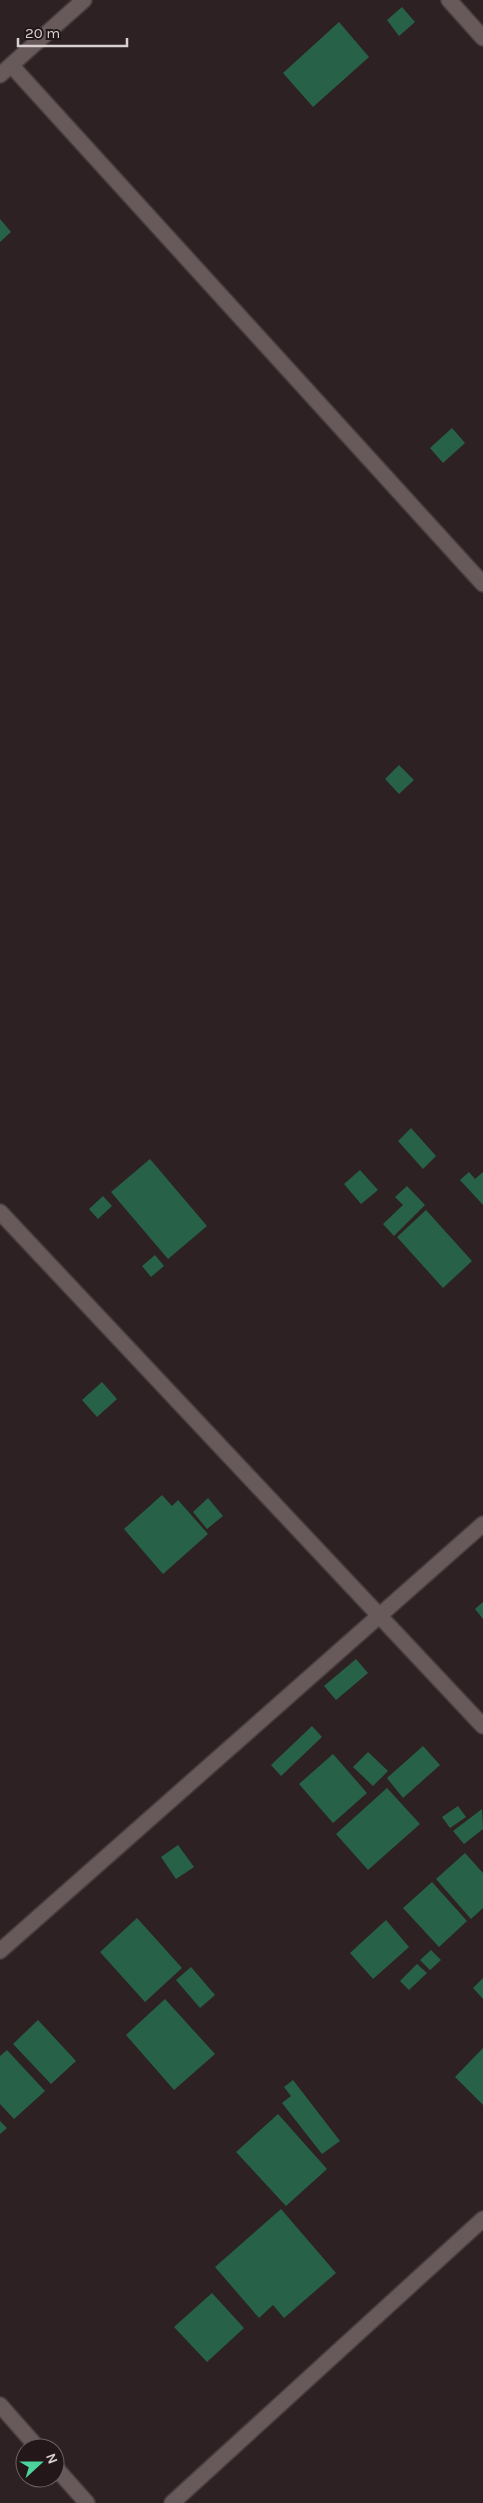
<svg xmlns="http://www.w3.org/2000/svg" width="483" height="2503" font-family="Karla,sans-serif">
<rect width="100%" height="100%" fill="#2d2123"/>
<path fill="#276248" d="M402,7L415,22L399,36L387,20Z
M339,22L369,57L313,107L283,73Z
M0,219L11,232L0,242Z
M452,428L465,443L443,463L430,448Z
M399,765L414,780L399,794L385,779Z
M411,1128L436,1156L423,1169L398,1141Z
M150,1159L207,1226L168,1259L111,1192Z
M360,1170L378,1190L361,1204L344,1184Z
M469,1172L475,1179L483,1172V1205L460,1180Z
M407,1186L425,1205L394,1236L383,1224L403,1205L395,1197Z
M103,1196L112,1206L98,1219L89,1209Z
M426,1210L472,1261L443,1288L397,1237Z
M155,1255L164,1266L151,1277L142,1266Z
M102,1382L117,1399L97,1417L82,1400Z
M162,1495L172,1506L178,1500L208,1534L163,1574L124,1529Z
M208,1498L223,1516L207,1529L193,1512Z
M483,1602V1619L475,1609Z
M356,1659L368,1673L336,1700L324,1686Z
M312,1726L322,1737L281,1776L271,1765Z
M423,1746L440,1765L403,1798L387,1778Z
M368,1752L388,1771L373,1786L353,1767Z
M333,1754L367,1793L333,1823L299,1784Z
M387,1788L420,1824L368,1870L336,1834Z
M458,1806L466,1817L450,1828L442,1817Z
M482,1809L483,1829L464,1844L453,1831Z
M178,1845L194,1867L176,1879L161,1857Z
M465,1853L483,1873V1908L471,1919L436,1879Z
M432,1882L467,1921L439,1947L403,1908Z
M137,1918L182,1968L145,2002L100,1952Z
M386,1920L409,1947L373,1979L350,1953Z
M431,1950L441,1960L430,1970L420,1960Z
M417,1964L427,1973L409,1990L400,1981Z
M191,1967L215,1995L200,2008L176,1980Z
M483,1978V1999L473,1988Z
M165,1999L215,2054L174,2090L126,2035Z
M38,2020L76,2061L51,2084L13,2044Z
M483,2048V2105L455,2077Z
M7,2050L45,2091L14,2119L0,2104V2056Z
M293,2080L340,2141L322,2154L282,2103L291,2096L284,2087Z
M278,2114L327,2169L286,2206L236,2152Z
M0,2121L7,2128L0,2134Z
M281,2209L336,2273L284,2318L273,2305L259,2318L215,2267Z
M212,2293L244,2328L207,2362L174,2327Z"/>
<g fill="none" stroke-linecap="round" stroke-linejoin="round">
<g stroke="#473d3f" stroke-width="18">
<path id="street" d="M449,0L483,38
M11,65L483,584
M0,75L84,0
M0,1212L483,1726
M0,1951L483,1524
M0,2405L38,2448
M55,2467L87,2503
M172,2503L483,2219"/>
</g>
<use href="#street" stroke="#68595b" stroke-width="15"/>
</g>
<g transform="translate(40 2463) rotate(69)"><circle r="24" fill="#231719" stroke="#6b6162"/>
<path d="M0-4L9 19L0 12L-9 19Z" fill="#4bd49b"/>
<text y="-8" font-size="14" font-weight="bold" text-anchor="middle" fill="#d7cfd0">N</text>
</g>
<path d="M18 38v8h109v-8" fill="none" stroke="#d7cfd0" stroke-width="2.5"/>
<text x="25" y="38" font-size="15" fill="#d7cfd0" stroke="#231719" stroke-width="4" paint-order="stroke">20 m</text>
</svg>
